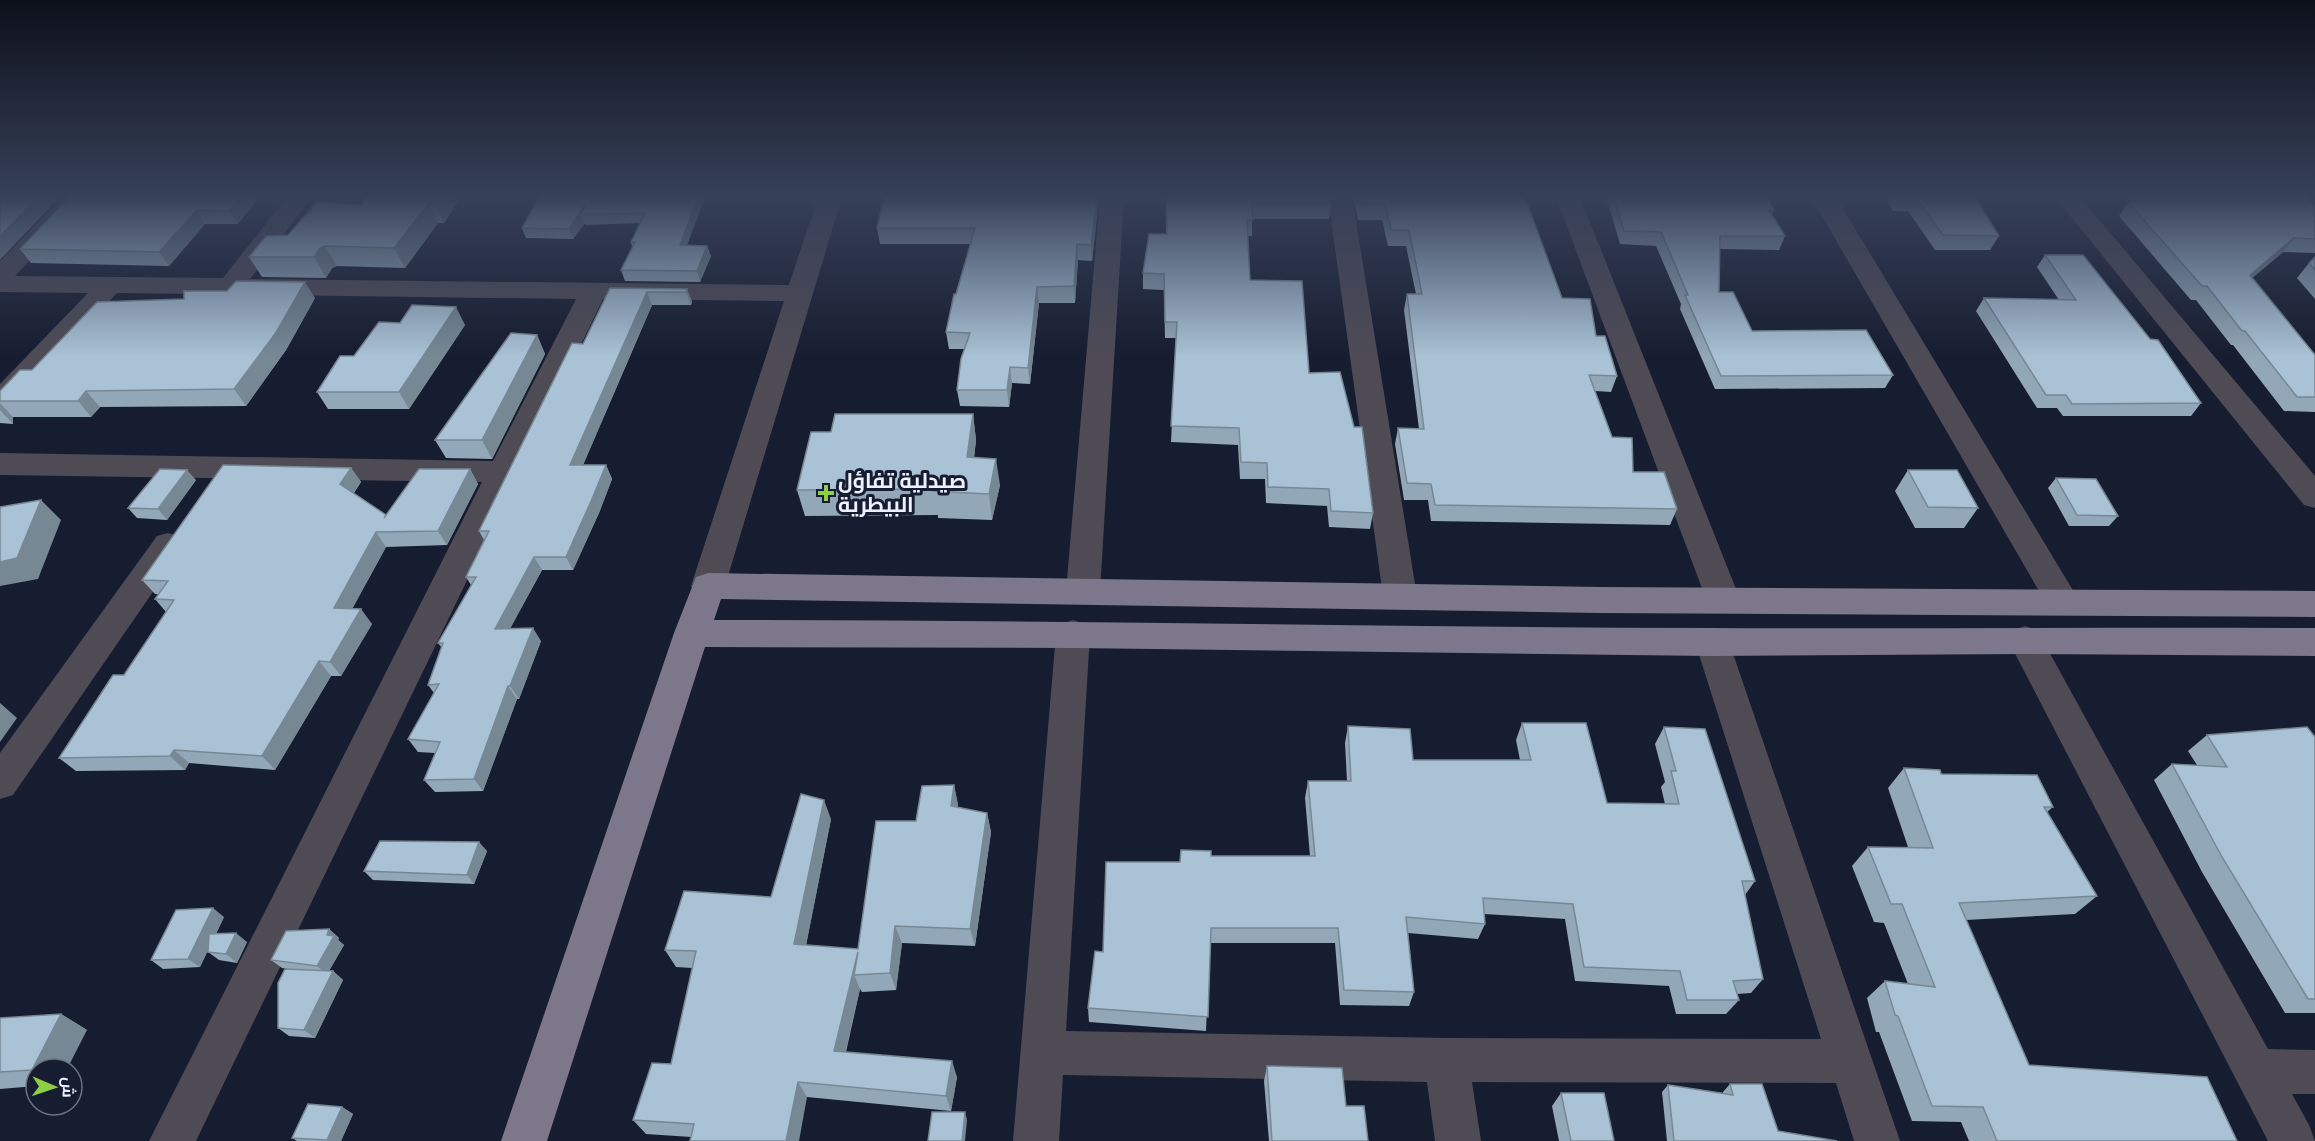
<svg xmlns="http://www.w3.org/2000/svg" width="2315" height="1141" font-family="Montserrat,Cairo,sans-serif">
<rect width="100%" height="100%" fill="#171d30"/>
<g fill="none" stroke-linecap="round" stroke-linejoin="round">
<path fill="#4e4b55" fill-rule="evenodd" d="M63,197H89L15,276L223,278L287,197H312L250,279L789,285L818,197H842L725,586L720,595L708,599L696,595L691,586L784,301L603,299L196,1141H149L482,482L0,475V453L493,461L576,299L117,293L10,409L0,412V384L88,293L0,292V261Z
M1100,197H1124L1100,591L1095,600L1083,604L1071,600L1066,591Z
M1328,197H1352L1417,596L1412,605L1400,609L1388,605L1383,596Z
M1556,197H1580L1740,599L1735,608L1723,612L1711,608L1706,599Z
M1811,197H1836L2074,592L2079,601L2074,610L2062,614L2050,610Z
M2055,197H2080L2315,476V508L2304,505Z
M2294,197H2315V213L2306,211Z
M168,533L179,536L184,545L179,554L13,795L0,799V753L157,536Z
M1073,620L1085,624L1090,634L1066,1031L1446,1038L1821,1039L1695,642L1700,632L1712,628L1724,632L1729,642L1900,1141H1854L1836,1083L1472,1082L1481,1141H1435L1427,1082L1063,1075L1059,1141H1013L1056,634L1061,624Z
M2025,626L2037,630L2268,1049L2315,1050V1094H2292L2309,1125L2315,1141H2268L2008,640L2013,630Z"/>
<path fill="#7d778c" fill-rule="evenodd" d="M708,573L1600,587L2315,591V617L1600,613L721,599L714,620C1047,620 1379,627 1712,628C1913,629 2114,627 2315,628V656L2025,654L1712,656L1073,648L705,647L547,1141H501L674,633L696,577Z"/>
</g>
<path fill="#92a7b7" d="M69,197H259L238,224H205L169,266L31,263L20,249Z
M461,197L444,223H438L405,268L337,266L332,268L326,278L262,277L249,257L288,235L362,205Z
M539,197H705L687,245L707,246L711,256L700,282L625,281L621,270L632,247L631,242L640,223L585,225V223L573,239L526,238L522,228Z
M1099,197L1092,261L1078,260L1075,303H1039L1030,384L1012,383L1009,407L960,406L957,390L965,349H949L946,332L970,244H880L877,228Z
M1166,197L1331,203L1329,219H1252V236H1248L1250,280L1309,373L1373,513L1370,529L1329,527L1327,506L1266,503L1265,479H1240L1238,445L1171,442L1176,338H1165L1164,290L1143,289V273L1166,234Z
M1354,197H1525L1562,298L1596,336L1617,376L1611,392L1595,391L1612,437L1633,472L1677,509L1670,525L1431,521L1428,500H1404L1395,444L1398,428L1419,429L1404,310L1407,294H1416L1406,246H1388L1382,220H1358Z
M1606,197H1767L1774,210L1772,215L1785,236L1779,250L1720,249L1719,292L1752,331L1893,375L1885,388L1715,389L1680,309L1681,304L1656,246L1620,244Z
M1885,197H1975L1999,236L1990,250H1935L1908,211H1893Z
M2128,197H2306L2315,207V253L2283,252L2252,278L2315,355V412L2284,411L2233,345H2231L2196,300H2191L2119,216L2128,202H2131Z
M2045,255L2150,339L2201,403L2191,416H2063L2057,408H2037L1976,311L1984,298L2059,300L2037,267Z
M2315,257V299L2297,278L2309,263Z
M610,288L687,289L692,302L691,305H652L583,465H606L612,479L599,513L573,570H542L510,628L541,641L519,699H517L483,791L435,792L424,780L435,753L418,752L408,739L434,693L428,685L442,648L438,643L471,585L466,577L484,540L479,531L583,344Z
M315,298L286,350L246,406L100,407L91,417H13V424L0,423V391L32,370Z
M465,325L409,409H328L317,392L354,356Z
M537,335L545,354L492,459L446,458L435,440Z
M973,414L976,440L974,458L1000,485L992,520L938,518V515L805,516L797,490L831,432Z
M351,468L361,482L354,493L386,515L470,469L478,484L447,545L386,547L352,609L372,624L341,676H331L275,770L189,763L185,770L76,771L59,758L124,675L166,612L155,599L158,594H155L142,580Z
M1908,470L1978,508L1964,528H1915L1895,491Z
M2056,478L2118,516L2109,526H2069L2048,488Z
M196,480L167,520L137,518L128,508Z
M1522,723L1607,803L1665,804L1661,787L1665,782L1655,744L1664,727L1755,881L1745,895L1763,979L1751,993L1737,994L1739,1000L1726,1014H1676L1669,986L1575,981L1565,919L1484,914L1485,924L1478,939L1408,933L1414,992L1409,1006L1340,1005L1335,943H1210L1206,1031L1089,1022L1088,1008L1103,952L1180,862L1211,856H1310L1305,798L1308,781H1347L1345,743L1348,726L1413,760H1520L1516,740Z
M2207,735L2315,737V1013H2285L2202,872L2154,780L2172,764L2197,765L2188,751Z
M1904,768L1941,774L2053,807L2047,812L2097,896L2075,914L1966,920L2029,1065L2237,1141H1969L1961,1122L1912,1121L1879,1032H1876L1867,998L1885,981L1908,984L1884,923L1874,922L1852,866L1868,847H1908L1888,788Z
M954,785L958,805V807L987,813L991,832L975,946L902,943L896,990L862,992L860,989L846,1052L957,1077L951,1111L807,1097L691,1137L646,1134L633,1120L671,1064L692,968L676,967L665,950L771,897L831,819L806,945L858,949Z
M487,851L474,884L373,880L364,871Z
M224,917L216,934L247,942L237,963L219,960L208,952V950L200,967L163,969L151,960Z
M329,929L339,938L338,940L344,945L329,971H333L343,980L315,1038L289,1036L278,1028L293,970L282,968L271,960Z
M61,1014L87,1030L36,1069V1086L0,1089V1018Z
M1267,1066L1346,1106L1368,1141H1269L1264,1081Z
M1730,1084L1778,1131L1837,1141H1667L1662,1092L1668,1085L1723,1093V1092Z
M1561,1093L1614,1141H1559L1552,1106Z
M342,1107L353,1114L341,1141H297L292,1138Z"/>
<path fill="#778895" d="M38,197H60L0,260V236Z
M240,197H259L238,224L229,211Z
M438,197H461L444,223L435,203Z
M698,197H705L683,255L680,245Z
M1097,197H1099L1092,261L1091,245Z
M587,202L581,214L585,223L573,239L569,229Z
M429,203L438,223L405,268L394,248Z
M197,210L205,224L169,266L159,252Z
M2294,238L2283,252L2239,289L2250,275Z
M1077,244L1078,260L1075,303L1074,286Z
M325,246L337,266L332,268L326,278L314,257L320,248Z
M707,246L711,256L700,282L697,271Z
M305,282L315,298L286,350L246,406L234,389Z
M1037,287L1039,303L1030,384L1028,368Z
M687,289L692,302L691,305L686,292Z
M647,292L652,305L577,479L570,465Z
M456,307L465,325L409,409L399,392Z
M537,335L545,354L492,459L482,440Z
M1010,367L1012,383L1009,407L1007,390Z
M86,391L100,407L91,417L78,401Z
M0,403L13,417V424L0,410Z
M973,414L976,440L971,484L967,457Z
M996,459L1000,485L992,520L989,494Z
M606,465L612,479L599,513L573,570L566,557Z
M351,468L361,482L350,498L340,484Z
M470,469L478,484L447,545L438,531Z
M187,470L196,480L167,520L158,509Z
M41,500L61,520L38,579L0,586V562Z
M376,532L386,547L345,622L334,608Z
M534,557L542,570L503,642L495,629Z
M361,609L372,624L341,676L330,662Z
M533,628L541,641L519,699L510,686Z
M319,661L331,676L275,770L262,756Z
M508,686L517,699L483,791L474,779Z
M0,703L17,718L0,742Z
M174,750L189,763L185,770L170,756Z
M954,785L958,805L956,825L951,806Z
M824,800L831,819L803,961L794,944Z
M987,813L991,832L975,946L970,929Z
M479,842L487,851L474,884L467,875Z
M213,908L224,917L200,967L188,959Z
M895,926L902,943L896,990L890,973Z
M329,929L339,938L338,940L344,945L327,974L317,966Z
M236,933L247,942L237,963L226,954Z
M858,952L854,975L860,989L842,1066L834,1051Z
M333,971L343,980L315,1038L304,1030Z
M61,1014L87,1030L67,1069H36V1072L32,1070Z
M952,1061L957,1077L951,1111L946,1096Z
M798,1082L807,1097L799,1141H786Z
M342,1107L353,1114L341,1141H329L327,1140Z
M965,1112L967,1120L965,1141H962Z"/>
<path fill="#aac2d5" stroke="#778895" stroke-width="1.5" d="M0,197H38L0,236Z
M69,197H240L229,211L197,210L159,252L20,249Z
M367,197H438L435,203H429L394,248L325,246L320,248L314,257H249L266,236L288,235L317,202L362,205Z
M539,197H698L680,245L707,246L697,271L621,270L635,242H631L645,213L581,214L587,202L569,229L522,228Z
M884,197H1097L1091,245L1077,244L1074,286L1037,287L1028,368L1010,367L1007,390H957L961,359L970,333L946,332L954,294H956L975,228H877Z
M1166,197H1330L1331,203H1251L1253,220H1247L1250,280L1302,281L1309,373L1340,372L1354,427H1362L1373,513L1331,511L1329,489L1268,487L1267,463L1241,462L1239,428L1171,426L1177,322H1165L1164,274L1143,273L1149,234H1167Z
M1359,197H1525L1562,298L1590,299L1596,336H1605L1617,376L1589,375L1612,437L1632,438L1633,472H1664L1677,509L1435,505L1431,484L1407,483L1398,428L1424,429L1407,294H1422L1409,230H1391L1385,204H1360Z
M1614,197H1767L1774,210H1769L1785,236H1720L1719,292H1733L1752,331L1866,330L1893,375L1721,376L1685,295H1688L1661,232L1624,231Z
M1916,197H1975L1999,236L1943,235Z
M2148,197H2306L2315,207V239L2294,238L2250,275L2315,355V397H2297L2245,331H2242L2207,286H2202L2128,202H2152Z
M2045,255H2083L2150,339L2158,340L2201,403L2072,404L2066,395H2046L1984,298L2076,300Z
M2315,257V270L2309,263Z
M236,281L305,282L275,334L234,389L86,391L78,401H0V391L20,370H32L97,302L184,299V291H227Z
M610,288L687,289L686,292H647L570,465H606L592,499L566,557H534L495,629L533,628L510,686H508L474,779L424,780L440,742L408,739L439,684L428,685L443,643H438L476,577H466L489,531H479L572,343L583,344Z
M412,305L456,307L399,392H317L340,356H354L379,322L400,323Z
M511,333L537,335L482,440H435Z
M835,414H973L967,457L996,459L989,494L933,491L934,489L797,490L811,432H831Z
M223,465L351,468L340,484L386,515L384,518L419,469H470L438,531L376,532L334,608L361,609L330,662L319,661L262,756L174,750L170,756L59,758L113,675H124L174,600L155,599L168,581L142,580Z
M160,469L187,470L158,509L128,508Z
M1908,470H1957L1978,508L1928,507Z
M2056,478L2096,479L2118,516L2077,515Z
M41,500L17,558L0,562V507Z
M1522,723H1586L1607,803L1679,804L1671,771H1676L1664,727L1705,729L1755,881H1742L1763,979L1733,981L1739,1000H1687L1680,971L1584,967L1573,904L1483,898L1485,924L1406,917L1414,992L1344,990L1338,928H1211L1208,1017L1088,1008L1095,951L1103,952L1106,862H1180L1181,850L1211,851V856H1315L1308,781H1351L1348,726L1410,729L1413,760H1531Z
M2307,727L2315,737V999H2308L2222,857L2172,764L2227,767L2207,735Z
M1904,768L1940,770L1941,774L2037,775L2053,807H2044L2097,896L1959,903L2029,1065L2207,1077L2237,1141H1997L1983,1107L1932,1106L1898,1016L1895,1015L1885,981L1935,987L1902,904H1891L1868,847L1933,848Z
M954,785L951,806L987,813L970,929L895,926L890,973L854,975L858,952L834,1051L952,1061L946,1096L798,1082L786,1141H690L694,1124L633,1120L652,1063L671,1064L696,951L665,950L684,891L771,897L801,794L824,800L794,944L858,949L876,821H916L922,786Z
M380,841L479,842L467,875L364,871Z
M213,908L188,959L151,960L176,910Z
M329,929L327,935L334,936L317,966L271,960L286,931Z
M236,933L226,954L208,952L209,934Z
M285,969L333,971L304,1030L278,1028V983Z
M61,1014L32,1070L0,1072V1018Z
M1267,1066L1342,1068L1346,1106H1364L1368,1141H1272Z
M1730,1084H1762L1778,1131L1837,1141H1674L1668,1085L1733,1095Z
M1561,1093H1604L1614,1141H1571Z
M308,1104L342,1107L327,1140L292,1138Z
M932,1112H965L962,1141H928Z"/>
<linearGradient id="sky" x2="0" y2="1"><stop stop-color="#0d101a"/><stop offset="0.55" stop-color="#364059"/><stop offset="1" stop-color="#364059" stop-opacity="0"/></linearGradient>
<rect width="2315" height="357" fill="url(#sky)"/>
<path fill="#8dce44" stroke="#171d30" stroke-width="2" d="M823 484h6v6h6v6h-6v6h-6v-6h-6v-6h6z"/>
<g text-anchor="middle" stroke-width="6" stroke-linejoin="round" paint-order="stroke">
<g font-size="21" font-weight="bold" fill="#edf1ff" stroke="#171d30" text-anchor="start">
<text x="838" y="488">صيدلية تفاؤل<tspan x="838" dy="24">البيطرية</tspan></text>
</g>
</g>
<g transform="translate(54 1087) rotate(92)"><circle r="28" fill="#171d30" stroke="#6d7283" stroke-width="1.5"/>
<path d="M0-4.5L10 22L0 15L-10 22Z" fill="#8dce44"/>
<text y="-9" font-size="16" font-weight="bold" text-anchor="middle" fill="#edf1ff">ش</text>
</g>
</svg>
